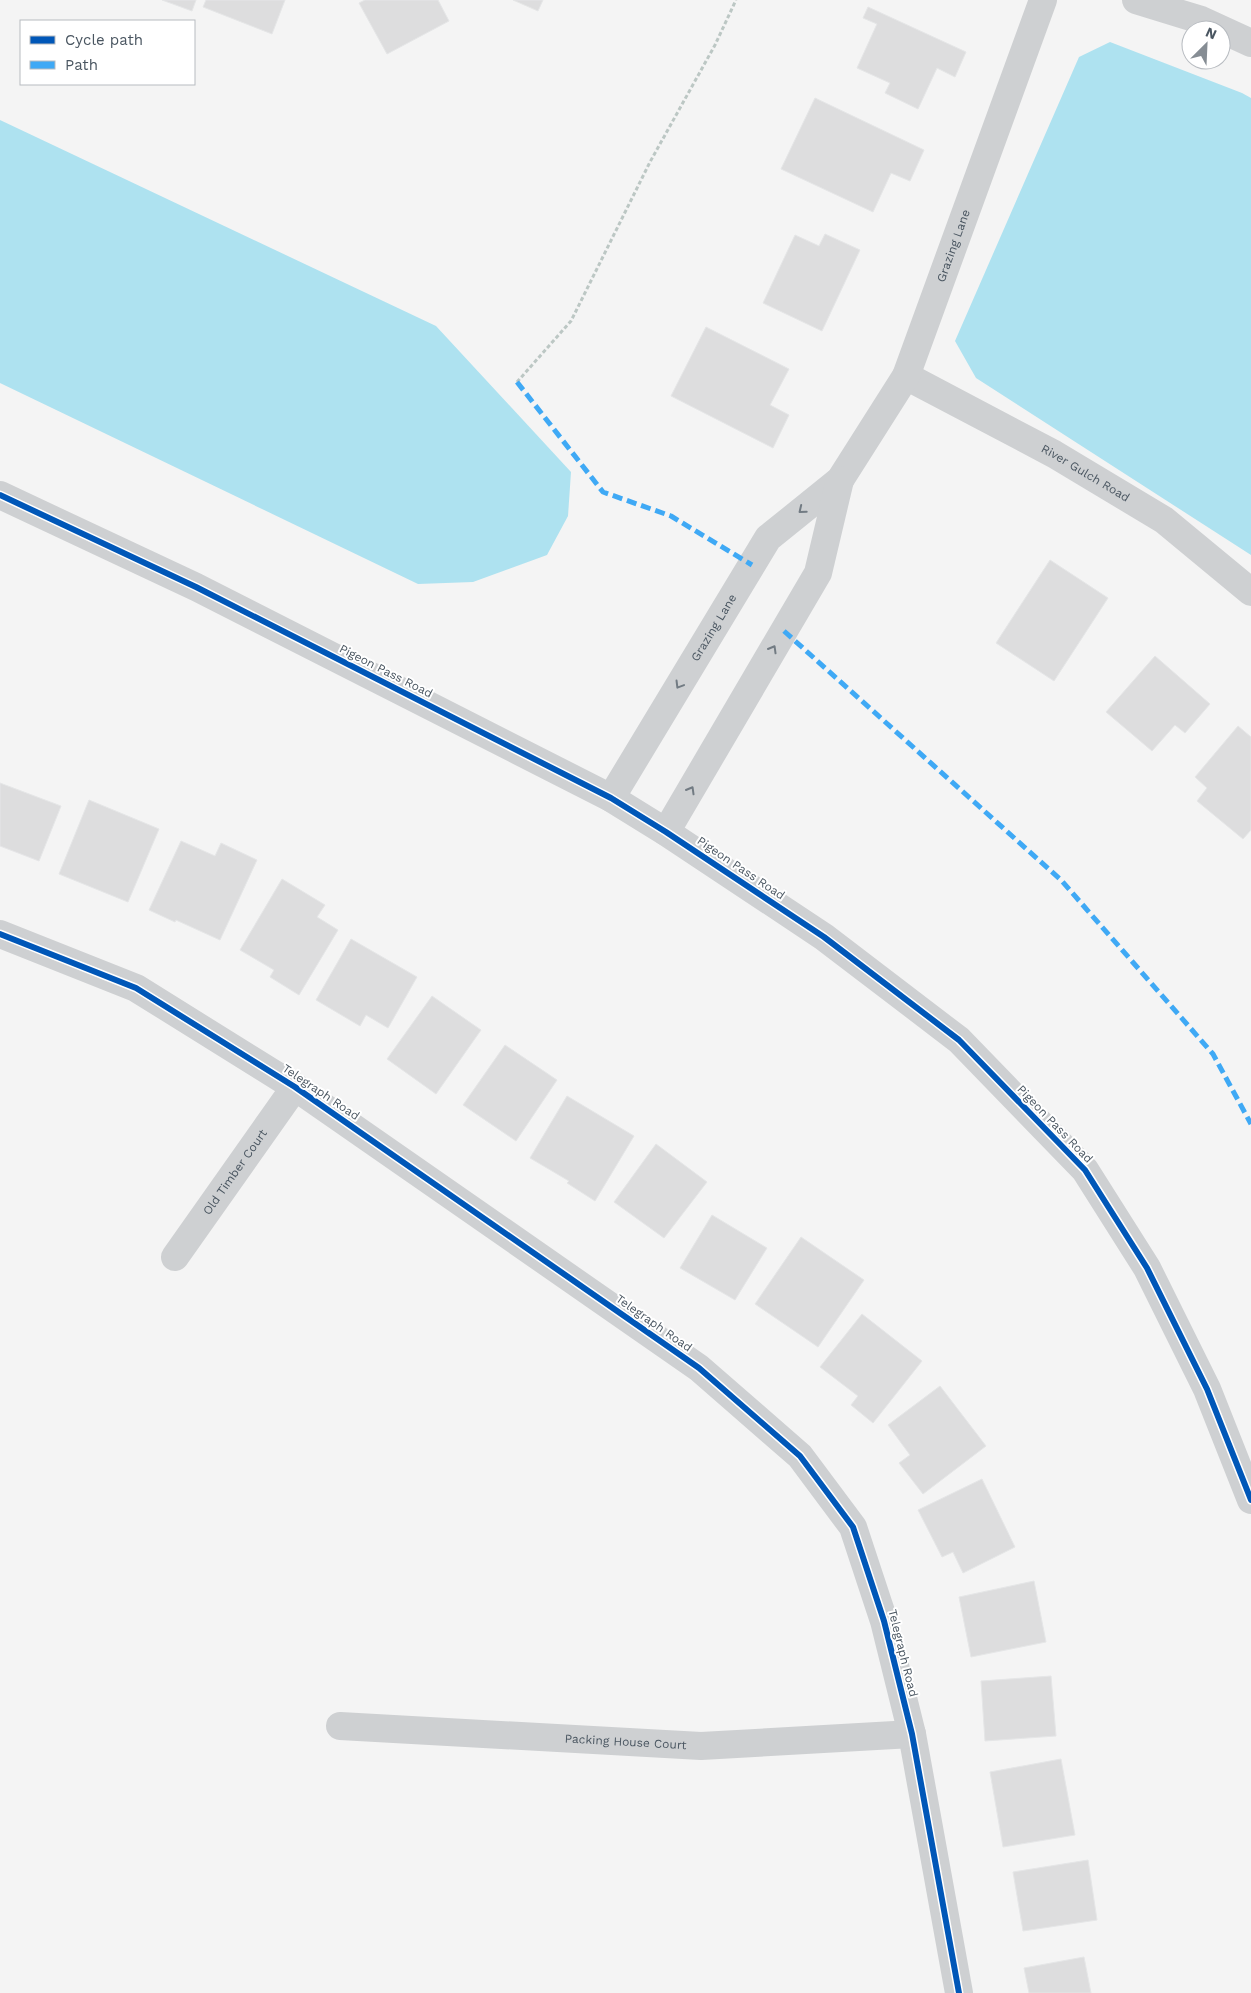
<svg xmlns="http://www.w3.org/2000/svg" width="1251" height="1993" font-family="'Work Sans',sans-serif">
<rect width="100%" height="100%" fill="#f4f4f4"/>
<path fill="#aee2f0" d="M1110,42L1242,93L1251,98V555L976,378L955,341L1079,57Z
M0,120L436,326L571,472L568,516L547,555L473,582L418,584L0,383Z"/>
<path fill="#ddddde" stroke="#e5e6e7" d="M162,0H196L192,11Z
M206,0H285L272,34L203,7Z
M365,0H438L449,21L387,54L359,3Z
M513,0H543L538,11Z
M868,7L966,52L955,77L937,68L918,109L885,93L890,83L857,68L877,24L863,18Z
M815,98L924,150L910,181L891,173L873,212L781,169Z
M825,234L860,250L822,331L763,303L795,235L819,246Z
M706,327L789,369L770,405L789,415L773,448L671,396Z
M1050,560L1108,598L1054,681L996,643Z
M1155,656L1210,704L1185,733L1175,725L1152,751L1106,712Z
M1238,726L1251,737V830L1243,839L1197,801L1207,788L1195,777Z
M0,783L61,806L39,861L0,846Z
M89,800L159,829L128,902L59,874Z
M181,841L215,856L221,843L257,860L220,940L176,920L175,922L149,910Z
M282,879L325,905L317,917L338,930L299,995L270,977L274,970L240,950Z
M351,939L417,977L388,1028L366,1015L360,1026L316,1000Z
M432,996L481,1030L436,1094L387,1059Z
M505,1045L557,1080L516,1141L463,1105Z
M567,1096L634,1136L595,1201L567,1183L569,1181L530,1158Z
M656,1144L707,1182L664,1238L614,1202Z
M712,1215L767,1248L735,1300L680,1268Z
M801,1237L864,1280L818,1347L755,1304Z
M862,1314L922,1361L873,1423L851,1405L858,1396L820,1367Z
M940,1386L986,1446L923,1494L899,1463L910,1455L888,1425Z
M982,1479L1015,1547L963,1573L953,1552L942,1557L918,1510Z
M1034,1581L1046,1642L971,1657L959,1597Z
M1051,1676L1056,1736L985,1741L981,1681Z
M1061,1759L1075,1835L1003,1847L990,1772Z
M1088,1860L1097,1920L1023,1931L1013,1872Z
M1084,1957L1091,1993H1029L1024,1968Z"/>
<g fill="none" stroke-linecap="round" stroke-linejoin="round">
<path stroke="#bcc7c4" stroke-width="3" stroke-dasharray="4 2.5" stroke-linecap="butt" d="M517,382L571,321L650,162L715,45L736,0"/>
<g stroke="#ced0d2" stroke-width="28">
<path d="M1136,0L1201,20L1251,43"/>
<path id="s1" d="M906,376L1054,454L1164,520L1251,592"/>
<path d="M0,495L196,587L611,798L666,832L824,937L959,1040L1085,1170L1147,1268L1207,1389L1251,1500"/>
<path id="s2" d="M611,798L768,538L840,480L906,376L1043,0"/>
<path d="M666,832L818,573L840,480"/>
<path d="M0,934L136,988L295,1087L699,1368L800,1456L853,1527L884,1621L912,1734L959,1993"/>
<path id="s3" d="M175,1257L295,1087"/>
<path id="s4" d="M340,1726L701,1746L912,1734"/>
</g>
<path stroke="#3fa9f5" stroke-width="5" stroke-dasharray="10 5" stroke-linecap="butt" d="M517,382L603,492L671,516L752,565
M784,631L1061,880L1213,1054L1251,1124"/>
<g stroke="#fff" stroke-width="9">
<path id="cycleway" d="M0,495L196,587L611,798L666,832L824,937L959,1040L1085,1170L1147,1268L1207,1389L1251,1500
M0,934L136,988L295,1087L699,1368L800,1456L853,1527L884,1621L912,1734L959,1993"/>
</g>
<use href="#cycleway" stroke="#0057b8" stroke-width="6"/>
</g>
<defs><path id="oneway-chevron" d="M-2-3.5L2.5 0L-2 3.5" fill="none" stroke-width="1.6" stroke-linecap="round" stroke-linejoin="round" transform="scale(1.25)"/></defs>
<g stroke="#727b83">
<use href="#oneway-chevron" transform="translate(802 510) rotate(141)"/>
<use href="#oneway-chevron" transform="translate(773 649) rotate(-60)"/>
<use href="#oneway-chevron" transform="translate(679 685) rotate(121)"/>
<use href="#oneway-chevron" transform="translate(691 790) rotate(-60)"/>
</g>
<g text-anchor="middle" stroke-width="4" stroke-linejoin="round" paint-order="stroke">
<g font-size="12" fill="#4a5661" stroke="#fff">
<text dy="4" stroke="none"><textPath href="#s2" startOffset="658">Grazing Lane</textPath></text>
<text dy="4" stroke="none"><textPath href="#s1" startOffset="204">River Gulch Road</textPath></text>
<text dy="4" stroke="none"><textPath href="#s2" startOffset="199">Grazing Lane</textPath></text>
<text transform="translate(386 671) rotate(27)" y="4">Pigeon Pass Road</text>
<text transform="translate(741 868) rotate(34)" y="4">Pigeon Pass Road</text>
<text transform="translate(321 1092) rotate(34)" y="4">Telegraph Road</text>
<text transform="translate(1055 1124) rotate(46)" y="4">Pigeon Pass Road</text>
<text dy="4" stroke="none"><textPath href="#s3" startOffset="104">Old Timber Court</textPath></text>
<text transform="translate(654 1323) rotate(35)" y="4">Telegraph Road</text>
<text transform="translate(903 1653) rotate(76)" y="4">Telegraph Road</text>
<text dy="4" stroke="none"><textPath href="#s4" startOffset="286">Packing House Court</textPath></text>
</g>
</g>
<rect x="20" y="20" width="175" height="65" fill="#ffffff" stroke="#b7bbc0"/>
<rect x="30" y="36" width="25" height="8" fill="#0057b8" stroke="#b7bbc0"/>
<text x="65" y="45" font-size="15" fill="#4a5661">Cycle path</text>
<rect x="30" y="61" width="25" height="8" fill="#3fa9f5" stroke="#b7bbc0"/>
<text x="65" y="70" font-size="15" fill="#4a5661">Path</text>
<g transform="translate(1206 45) rotate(24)"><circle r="24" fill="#ffffff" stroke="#b7bbc0"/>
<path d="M0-4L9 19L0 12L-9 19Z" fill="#868d94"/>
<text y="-8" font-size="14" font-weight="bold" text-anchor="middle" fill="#4a5661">N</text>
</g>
</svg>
